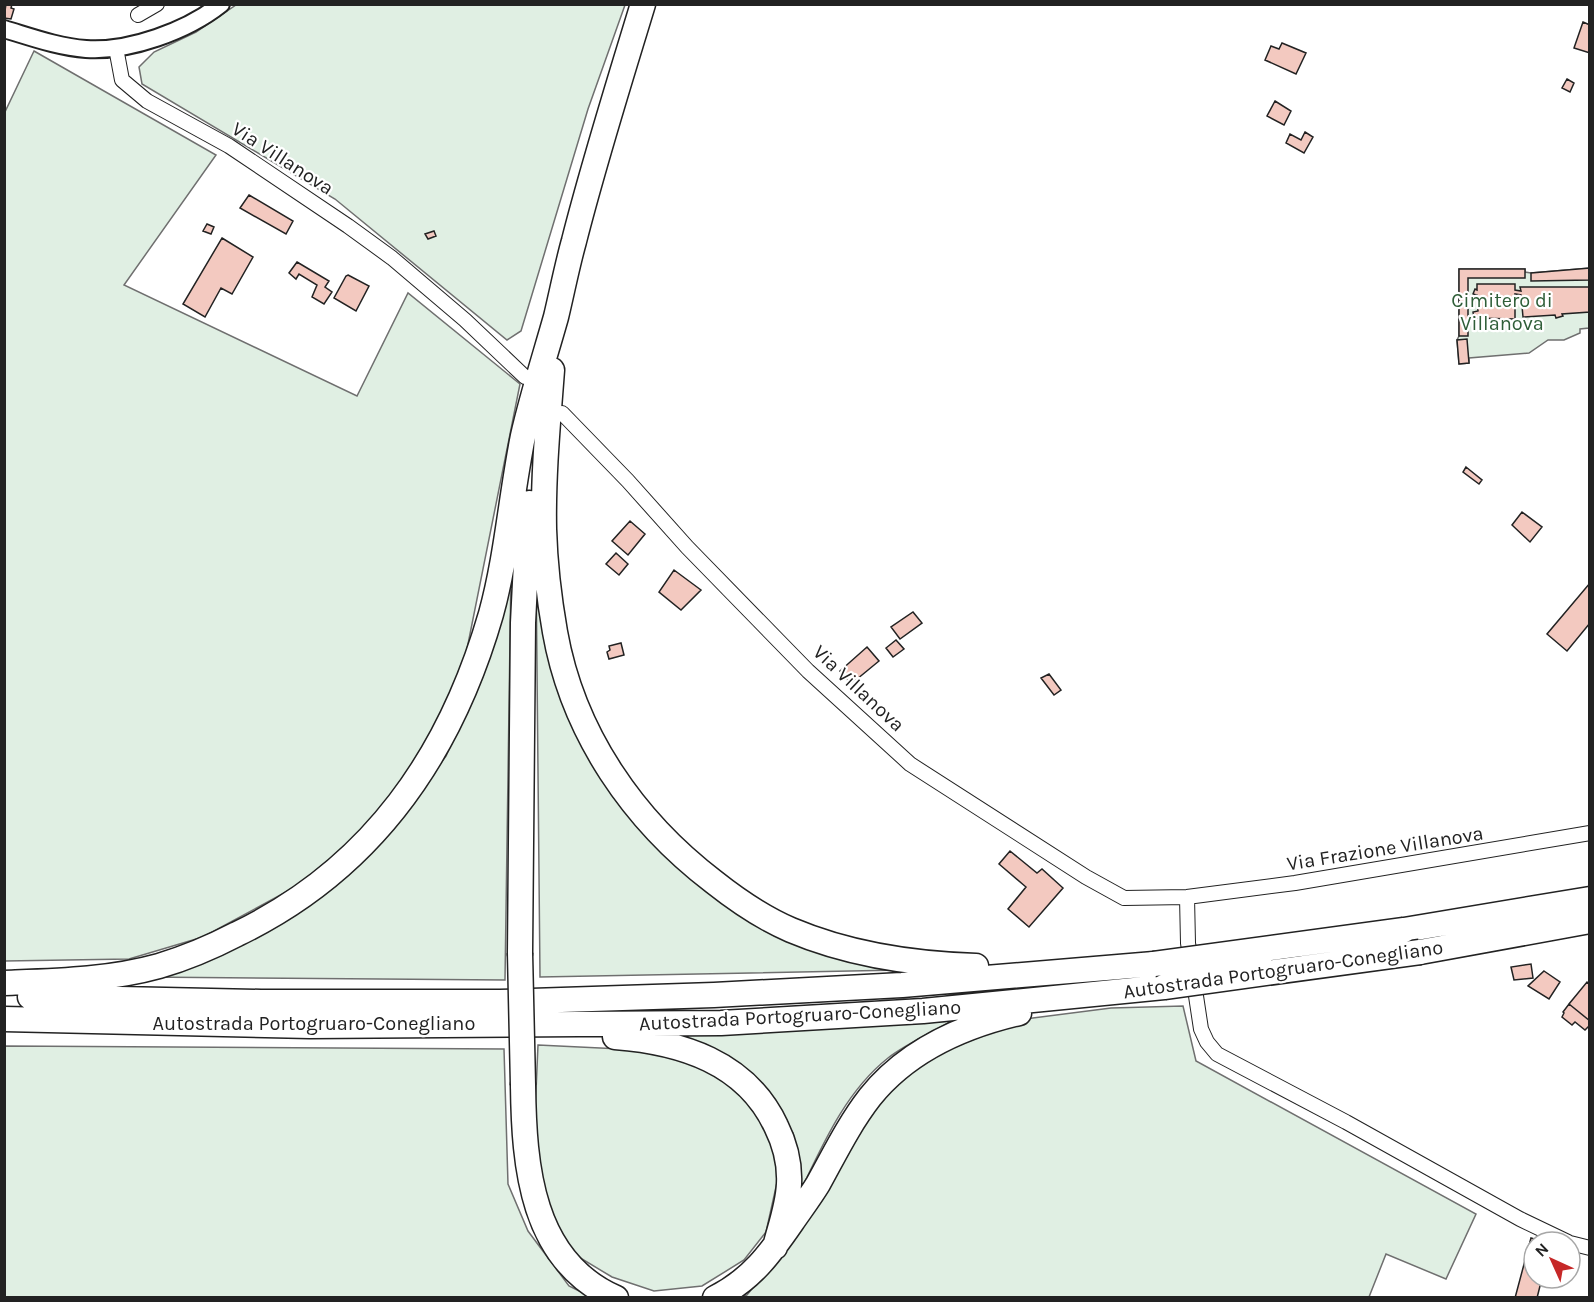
<svg xmlns="http://www.w3.org/2000/svg" width="1594" height="1302" font-family="Karla,sans-serif">
<rect width="100%" height="100%" fill="#fff"/>
<path fill="#e0efe3" stroke="#6f6f6f" stroke-width="1.5" d="M236,5H625L588,109L521,331L507,340L335,199L142,84L139,67L154,52L196,32Z
M34,51L216,155L124,285L357,396L408,293L520,384L465,659L426,746L373,823L297,886L203,937L129,959L5,961L4,114Z
M1589,268V328L1580,329V333L1564,340H1548L1529,353L1469,358V363L1459,364L1457,340L1459,336V269H1525V272L1531,273Z
M536,565L574,720L696,878L901,970L540,977Z
M511,571L505,980L143,977L259,936L331,888L390,829L446,756L482,672Z
M1183,1006L1196,1061L1476,1214L1446,1279L1386,1254L1369,1297L741,1298L747,1295L791,1241L869,1110L912,1064L1025,1019L1111,1008Z
M952,1021C931,1033 906,1044 888,1058C845,1092 822,1146 799,1194L793,1133L764,1089L670,1035Z
M538,1045L662,1051L730,1081L763,1117L780,1169L766,1232L744,1260L702,1286L654,1291L612,1277L572,1253L548,1206L534,1137Z
M5,1046L504,1049L508,1184L528,1231L569,1286L591,1297L5,1298Z"/>
<path fill="#f3c9c0" stroke="#222" stroke-width="1.5" d="M6,4H12L11,8L14,9L11,19L4,18Z
M1583,22L1590,25V53L1574,48Z
M1282,43L1306,53L1296,74L1265,60L1271,46L1279,49Z
M1567,79L1574,83L1570,92L1562,88Z
M1275,101L1291,111L1284,125L1267,116Z
M1305,132L1313,137L1304,153L1286,143L1290,134L1301,140Z
M249,195L293,221L286,234L240,208Z
M207,224L214,227L211,234L203,231Z
M434,231L436,236L428,239L425,234Z
M222,238L253,257L232,294L221,288L205,317L183,304Z
M297,262L329,281L325,287L332,292L324,304L312,297L317,285L299,274L296,279L289,273Z
M1590,268V280L1531,281V273Z
M1459,269H1525V278H1468V336H1459Z
M348,275L369,286L356,311L334,298L346,276Z
M1477,284H1515V290L1521,291L1520,287H1590V312L1562,314L1563,316L1556,318L1555,315L1523,317L1521,295L1515,294V319L1474,318L1473,312L1478,311L1477,295L1473,294L1475,289L1477,290Z
M1467,339L1469,363L1459,364L1457,340Z
M1466,467L1482,480L1479,484L1463,472Z
M1522,512L1542,527L1530,542L1512,525Z
M630,521L645,534L628,555L612,541Z
M616,553L628,564L619,575L606,564Z
M674,570L701,590L681,610L659,592Z
M1590,583V623L1567,651L1547,634Z
M913,612L922,623L900,639L891,627Z
M896,640L904,649L893,657L886,648Z
M621,643L624,655L609,659L607,652L610,650L609,646Z
M867,647L879,661L851,684L840,671Z
M1049,674L1061,690L1054,695L1041,678Z
M1010,851L1037,873L1042,869L1063,888L1029,927L1008,909L1026,887L999,864Z
M1531,964L1533,978L1514,980L1511,967Z
M1544,971L1560,982L1549,999L1528,986Z
M1587,982L1590,985V1021L1569,1004Z
M1569,1004L1590,1021V1025L1585,1030L1575,1022L1572,1025L1562,1017L1564,1013L1563,1012Z
M1531,1238L1545,1242H1534V1278H1542L1537,1298H1515Z"/>
<g fill="none" stroke-linecap="round" stroke-linejoin="round">
<g stroke="#222" stroke-width="16">
<path id="minor" d="M138,15L157,4
M116,48L122,80L147,101L229,146L348,226L392,258L465,320L525,377
M562,413L628,481L687,547L808,671L910,764L1086,877L1124,898L1187,897L1295,883L1590,833
M1187,897L1188,943L1201,1029L1207,1042L1217,1054L1346,1122L1520,1219L1568,1242
M1570,1243L1590,1248"/>
</g>
<g stroke="#222" stroke-width="20">
<path id="tertiary" d="M4,29C31,37 58,47 86,49C129,52 187,31 221,4"/>
</g>
<g stroke="#222" stroke-width="27">
<path id="motorway" d="M552,370C548,423 543,476 544,529C545,563 549,598 555,632C573,734 634,821 714,882C738,901 763,918 791,930C850,955 913,964 976,966
M1404,930L1590,899
M1420,952L1590,921
M520,953L523,623L529,503
M4,983C56,981 109,980 159,966C186,958 212,947 237,934C372,869 450,756 491,614C507,556 511,495 523,436C532,396 545,356 556,317C562,292 567,266 574,241C594,162 619,83 643,4
M30,997L261,1002H500L714,995L902,985L1154,964
M4,1019L310,1026L721,1023L923,1011L1164,987
M615,1037C681,1042 746,1062 776,1126C785,1144 790,1164 789,1184C788,1206 780,1227 775,1247
M523,1085C524,1166 531,1261 616,1298
M715,1298C751,1280 770,1254 792,1222C801,1209 810,1197 818,1184C834,1155 849,1124 870,1097C907,1051 963,1026 1019,1013"/>
</g>
<use href="#minor" stroke="#fff" stroke-width="14"/>
<use href="#tertiary" stroke="#fff" stroke-width="16"/>
<use href="#motorway" stroke="#fff" stroke-width="24"/>
<g stroke="#222" stroke-width="27" stroke-linecap="butt">
<path id="motorway-bridge" d="M520,953L523,1085
M1154,964L1404,930
M1164,987L1420,952"/>
</g>
<use href="#motorway-bridge" stroke="#fff" stroke-width="24"/>
</g>
<g text-anchor="middle" stroke-width="4.5" stroke-linejoin="round" paint-order="stroke">
<g font-size="20" fill="#222" stroke="#fff">
<text transform="translate(283 158) rotate(33)" y="7">Via Villanova</text>
<text transform="translate(859 688) rotate(43)" y="7">Via Villanova</text>
<text transform="translate(1385 848) rotate(-9)" y="7">Via Frazione Villanova</text>
<text transform="translate(1283 969) rotate(-8)" y="7">Autostrada Portogruaro-Conegliano</text>
<text transform="translate(800 1015) rotate(-3)" y="7">Autostrada Portogruaro-Conegliano</text>
<text x="314" y="1030">Autostrada Portogruaro-Conegliano</text>
</g>
<g font-size="20" fill="#2f5e38" stroke="#fff">
<text x="1502" y="307">Cimitero di<tspan x="1502" dy="23">Villanova</tspan></text>
</g>
</g>
<rect width="1594" height="1302" fill="none" stroke="#222222" stroke-width="12"/>
<g transform="translate(1552 1260) rotate(315)"><circle r="28" fill="#ffffff" stroke="#a7a7a7" stroke-width="1.5"/>
<path d="M0-4.5L10 22L0 15L-10 22Z" fill="#c62828"/>
<text y="-9" font-size="16" font-weight="bold" text-anchor="middle" fill="#222222">N</text>
</g>
</svg>
